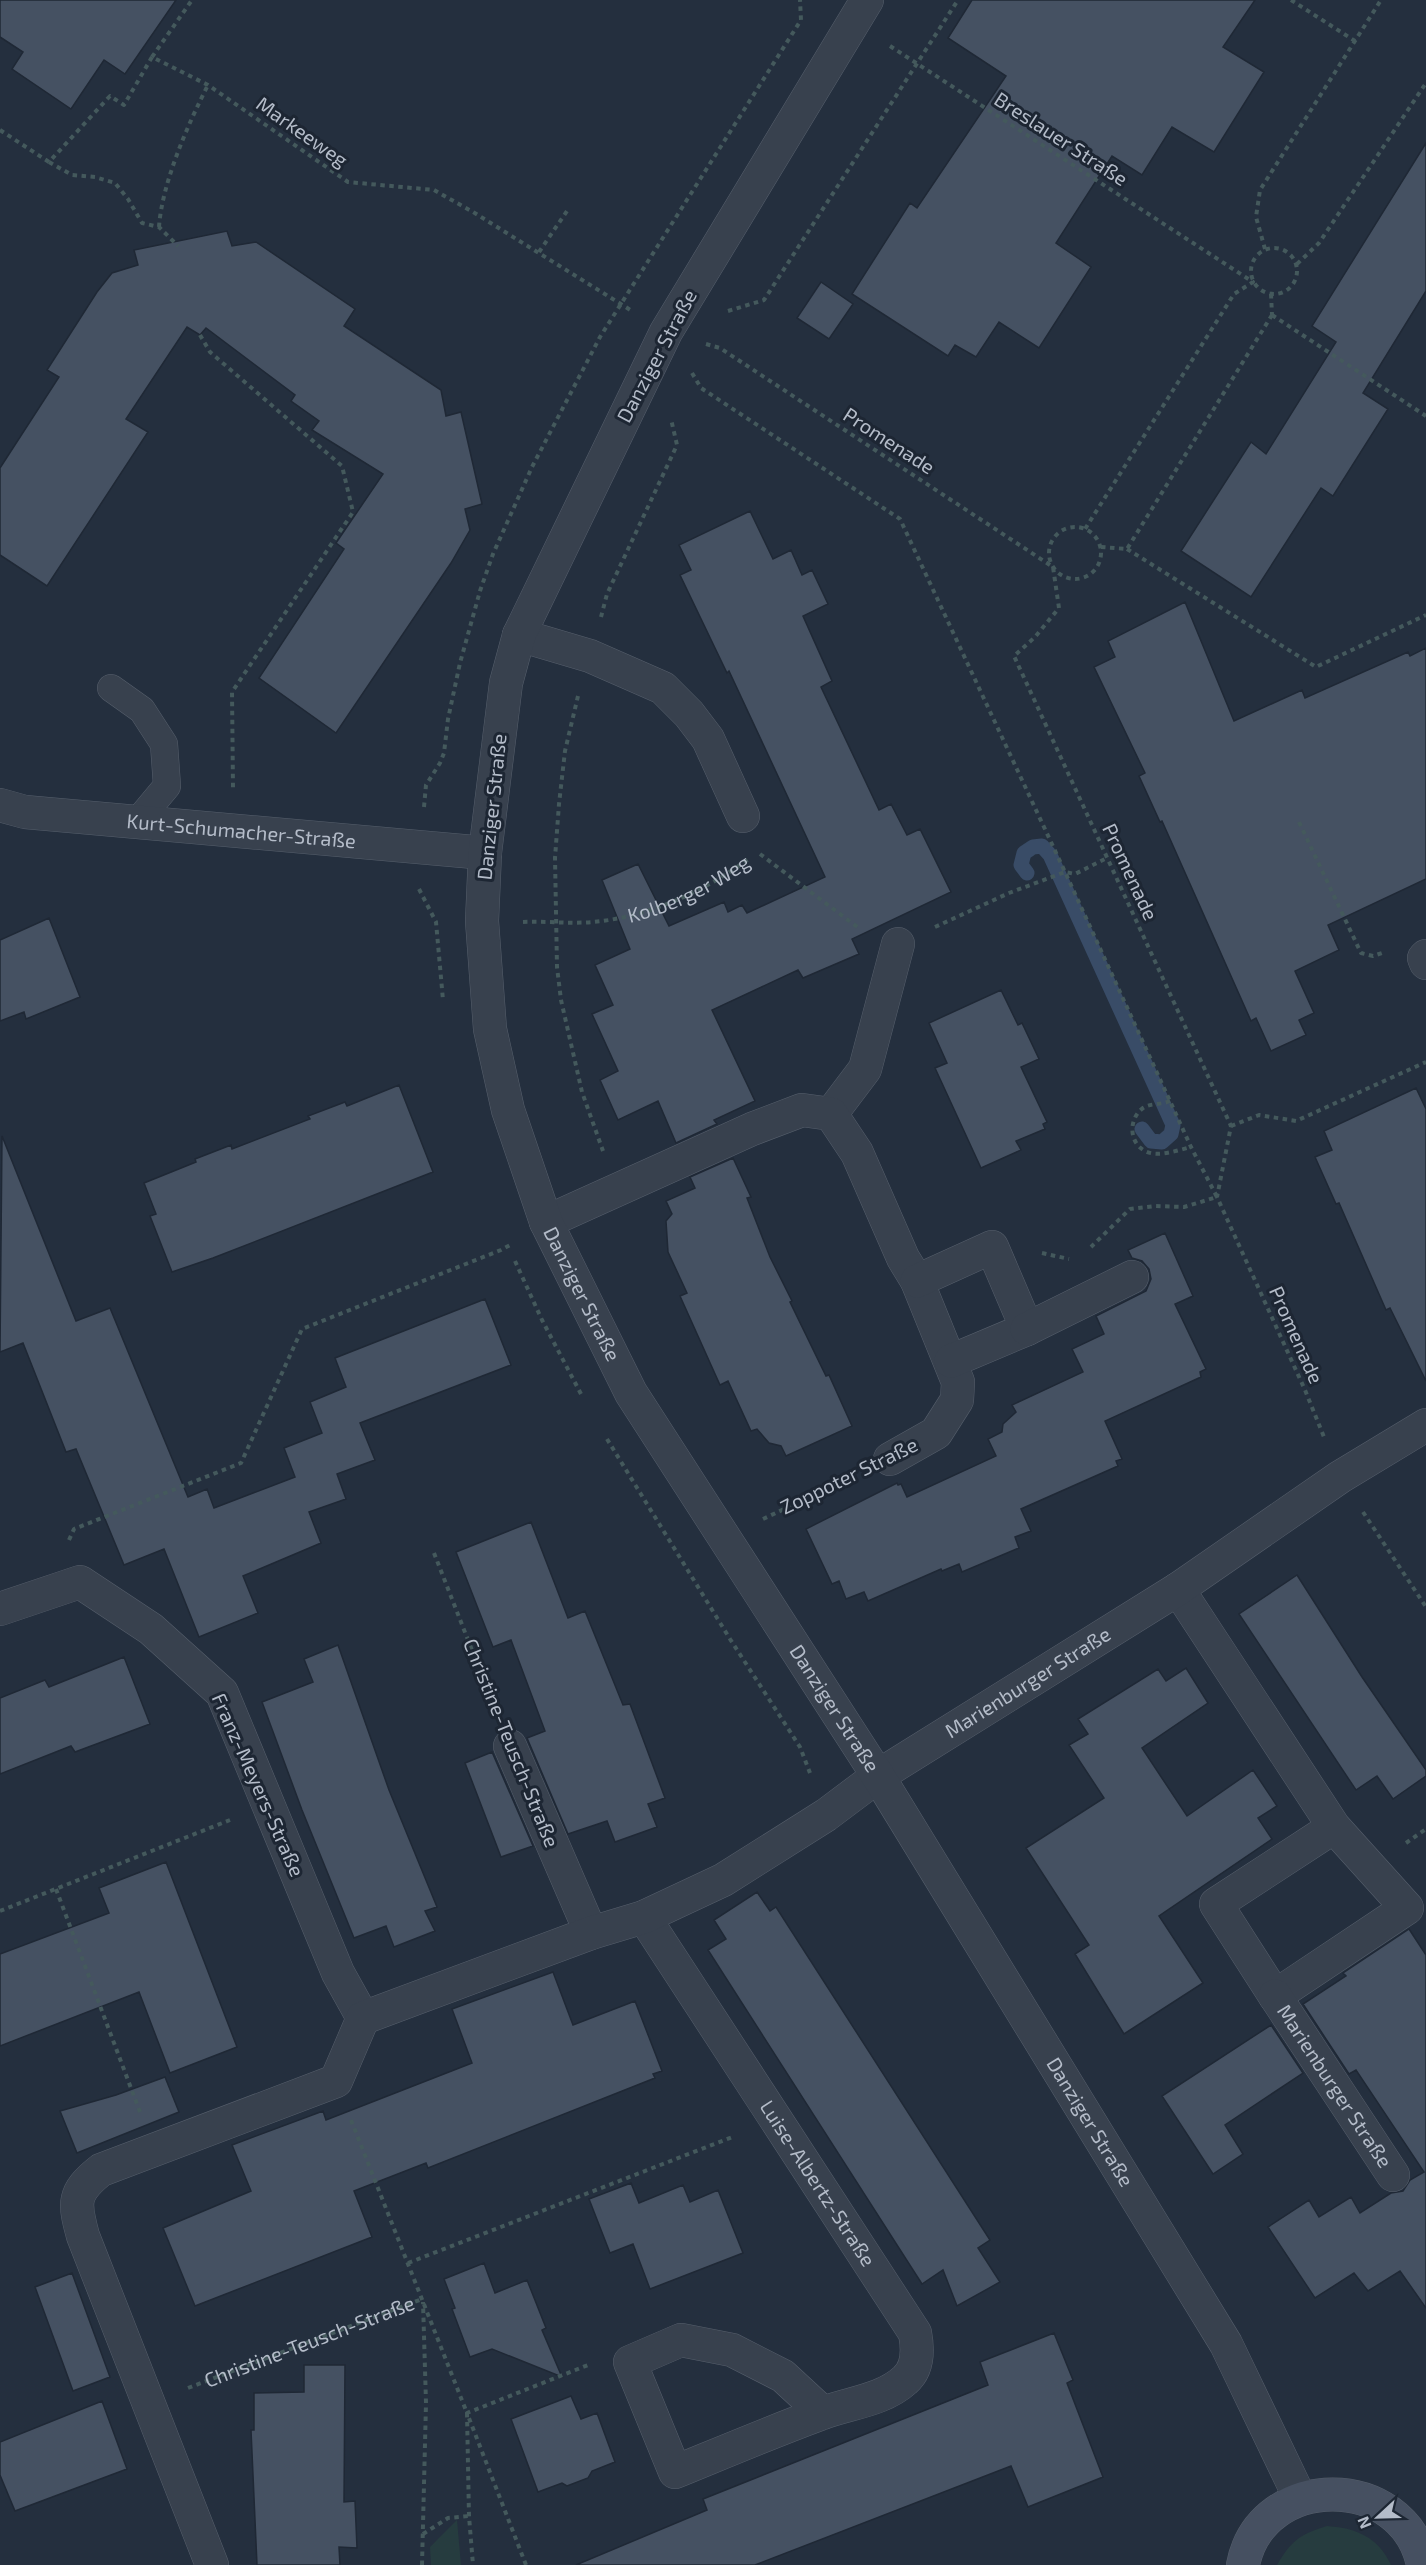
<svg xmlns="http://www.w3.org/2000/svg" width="1426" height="2565" font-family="'Exo 2',sans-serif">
<rect width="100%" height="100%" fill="#242f3e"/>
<path fill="#263c3f" d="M457,2520L461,2565H431L430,2547Z
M1327,2526C1356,2528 1378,2537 1391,2565H1277C1291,2541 1300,2534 1327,2526Z"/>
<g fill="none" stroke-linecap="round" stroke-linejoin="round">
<path stroke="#394c67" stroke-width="15" d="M1027,873L1021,865L1024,853L1033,847L1042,846L1050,855L1173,1125L1171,1134L1162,1142L1151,1141L1142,1129"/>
</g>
<path fill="#455162" stroke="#1f2835" stroke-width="1.5" d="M0,0H176L125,74L104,60L71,109L12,69L23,52L0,37Z
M972,0H1255L1223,47L1264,72L1214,152L1172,127L1142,175L1112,156L1056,243L1091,267L1039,348L999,322L976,357L955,345L948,356L852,294L910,203L917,208L1006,76L948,38Z
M1426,143V291L1363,393L1388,409L1333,496L1321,488L1251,597L1181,551L1251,442L1266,454L1336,342L1312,326Z
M227,231L232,246L256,242L355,309L344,326L441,390L446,416L461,412L482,504L465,509L470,530L451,563L336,733L259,678L344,549L336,543L383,474L312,430L319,421L291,401L295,395L206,328L200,335L187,327L126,419L148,432L47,586L0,555V468L59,377L47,370L97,292L112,273L138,265L134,250Z
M821,282L853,304L829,339L797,318Z
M750,511L773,559L791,550L802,575L812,570L828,604L803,616L832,681L821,687L879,810L891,804L907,835L920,829L951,892L852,939L859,954L803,978L798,970L712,1010L755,1101L714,1120L717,1124L676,1143L658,1101L618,1120L600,1080L618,1071L592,1014L613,1005L595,965L630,949L602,880L638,864L669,926L724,902L728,912L742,905L747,913L825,877L729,671L727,673L680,575L691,570L679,545Z
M1185,602L1234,721L1302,690L1305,698L1408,652L1410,656L1426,648V879L1328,925L1339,950L1295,971L1314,1013L1299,1020L1306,1035L1271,1051L1256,1018L1251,1021L1162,821L1160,822L1139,776L1145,773L1094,667L1115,657L1108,641Z
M49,918L80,997L26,1019L24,1012L0,1021V940Z
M1001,990L1018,1025L1022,1023L1039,1059L1021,1067L1047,1122L1043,1124L1045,1129L1016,1141L1021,1150L981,1168L935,1068L947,1063L929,1023Z
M399,1085L433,1172L213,1258L172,1272L150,1216L156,1214L144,1183L196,1162L195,1159L231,1145L232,1149L310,1119L308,1116L345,1102L347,1106Z
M1416,1088L1426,1109V1381L1390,1308L1386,1310L1339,1203L1336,1204L1315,1157L1332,1150L1324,1131Z
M2,1136L76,1321L110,1308L188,1497L207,1489L214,1508L295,1477L284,1448L322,1433L310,1402L346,1387L335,1358L485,1299L511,1365L360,1423L375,1460L337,1474L346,1499L309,1512L321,1543L243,1576L258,1613L199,1637L164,1549L124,1565L76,1449L66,1452L23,1343L0,1352Z
M733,1158L751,1197L747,1198L770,1257L792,1301L790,1302L826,1376L829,1375L852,1426L786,1456L781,1446L769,1443L757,1429L751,1431L728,1381L720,1385L680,1296L687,1293L668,1252L666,1221L672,1214L666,1201L695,1188L690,1177Z
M1165,1233L1193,1296L1175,1304L1206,1369L1200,1372L1201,1377L1105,1421L1122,1459L1116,1461L1118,1466L1021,1509L1031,1531L1015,1537L1019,1548L962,1572L959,1564L942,1571L941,1569L868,1601L864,1592L846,1599L839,1581L832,1584L806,1529L897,1483L898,1485L901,1484L907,1497L996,1456L988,1439L1002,1432L1003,1424L1016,1412L1012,1405L1083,1372L1072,1349L1104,1334L1096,1316L1146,1291L1151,1279L1149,1269L1142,1261L1132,1258L1128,1250Z
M531,1522L568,1618L585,1611L623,1705L630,1704L665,1798L648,1804L657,1827L615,1842L607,1821L568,1834L527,1738L545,1731L511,1640L493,1647L456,1552Z
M1297,1575L1362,1677L1426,1770V1776L1393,1799L1377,1776L1356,1790L1239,1614Z
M338,1645L389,1790L437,1907L425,1911L435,1931L394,1947L386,1926L354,1938L302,1810L262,1702L313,1682L304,1659Z
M124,1657L150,1724L75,1752L71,1746L0,1774V1698L45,1680L49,1687Z
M1186,1668L1208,1703L1142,1748L1187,1816L1253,1770L1277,1806L1258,1818L1272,1839L1159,1916L1203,1983L1124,2034L1075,1954L1089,1945L1026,1848L1104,1798L1069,1745L1088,1734L1078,1719L1158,1669L1166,1681Z
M492,1752L533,1846L501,1857L465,1763Z
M166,1862L237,2047L170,2073L139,1992L0,2046V1954L109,1913L99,1888Z
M757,1892L770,1911L776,1907L990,2240L978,2248L1000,2282L957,2306L943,2270L922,2284L708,1950L726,1939L714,1920Z
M1409,1929L1426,1955V2308L1400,2271L1368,2291L1354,2273L1315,2298L1268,2227L1309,2200L1319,2217L1351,2197L1360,2213L1391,2193L1403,2191L1410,2180L1424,2172L1356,2070L1349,2074L1303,2004L1346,1976L1343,1973Z
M553,1972L573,2025L635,2001L662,2071L653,2074L655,2078L428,2168L426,2163L354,2191L372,2237L195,2306L163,2228L251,2191L232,2145L323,2111L326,2120L472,2063L452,2009Z
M1271,2025L1303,2073L1225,2125L1243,2154L1213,2174L1162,2096Z
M165,2077L179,2112L77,2153L60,2111L116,2095Z
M631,2183L639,2203L683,2185L690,2202L718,2190L743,2253L650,2289L633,2244L610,2253L589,2199Z
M484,2263L495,2293L527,2280L546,2328L542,2330L562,2377L492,2349L470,2357L452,2309L455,2308L444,2279Z
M72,2273L110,2377L73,2391L35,2287Z
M1054,2333L1073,2380L1067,2383L1103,2477L1028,2507L1011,2466L755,2565H576L707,2510L703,2499L988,2385L980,2362Z
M304,2365H345L344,2502L355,2501L357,2548L339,2547L340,2565H257L251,2430H254V2393L304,2392Z
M571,2396L581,2419L597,2413L615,2462L592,2471L588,2478L567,2486L562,2483L538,2492L511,2419Z
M102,2401L127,2469L15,2511L0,2475V2442Z"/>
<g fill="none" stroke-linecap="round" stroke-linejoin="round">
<g stroke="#565f6c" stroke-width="28">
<path id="service" d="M111,688L142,710L164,744L167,786L137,822"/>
</g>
<g stroke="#565f6c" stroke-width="34">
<g id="minor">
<path d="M519,635L590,656L663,688L689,714L708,739L743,816"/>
<path id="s3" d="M0,805L25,812L485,853"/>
<path d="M1426,956L1424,958L1426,963"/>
<path d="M831,1114L865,1069L898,944"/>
<path d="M546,1222L752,1129L802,1110L831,1114L857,1153L903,1258L917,1281L958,1382L957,1400L936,1433L890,1459"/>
<path d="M917,1281L992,1247L1027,1329L951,1361"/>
<path d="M1027,1329L1132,1277"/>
<path d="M1178,1589L1334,1827L1216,1904L1275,1996L1407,1908L1334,1827"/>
<path d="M0,1609L80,1582L151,1629L222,1693L338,1973L363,2018"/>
<path d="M510,1746L591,1933"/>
<path id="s4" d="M644,1917L915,2333C918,2349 919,2368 905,2380C882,2401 848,2403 820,2414C771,2432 724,2452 675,2472L630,2362L681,2340L732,2350L783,2376L823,2413"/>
<path id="s5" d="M1275,1996L1393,2175"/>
<path id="s6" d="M212,2565L83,2236C74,2203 72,2193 101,2170L336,2081L363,2018L591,1933L644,1917L723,1880L826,1815L878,1776L1178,1589L1340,1477L1426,1425"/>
</g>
</g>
<g stroke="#565f6c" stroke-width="34">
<g id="tertiary">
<path id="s7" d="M867,0L666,332L519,635L506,683L485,853L482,921L490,1029L508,1110L546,1222L631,1393L878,1776L1226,2344L1300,2498"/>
</g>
</g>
<g stroke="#565f6c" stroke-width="34">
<path id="secondary" d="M1243,2565C1261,2471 1404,2471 1423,2565"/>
</g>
<g stroke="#44595c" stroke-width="4" stroke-dasharray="4.5 4.5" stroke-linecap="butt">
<path d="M1291,0L1355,41"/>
<path d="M890,46L1253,282L1234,294L1085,529"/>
<path d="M152,57L192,0"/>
<path d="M0,130L49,162L110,96L124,105L152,57L208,85L348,182L434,190L473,212L632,311"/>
<path d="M49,162L72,175L95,177L115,183L128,199L142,223L159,227L178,246"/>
<path d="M159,227C162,183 188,124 208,85"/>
<circle cx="1274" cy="271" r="23"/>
<path d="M1265,249L1256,217L1260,190L1381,0"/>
<path d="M539,252L567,211"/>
<path d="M1297,264L1319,243L1426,83"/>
<path d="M1271,294L1272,315"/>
<path d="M728,311L764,300L958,0"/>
<path d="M1272,315L1426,416"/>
<path d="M200,335L210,352L342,466L353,512L232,692L233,788"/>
<path d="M706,344L720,348L1053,567L1059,608L1035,637L1014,656L1231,1126L1217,1197L1305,1390L1324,1437"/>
<path d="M692,373L701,388L900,519L1065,872L1075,874L1107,858"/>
<circle cx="1075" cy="553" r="26"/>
<path d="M1101,547L1127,549L1272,315"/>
<path d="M1127,549L1316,667L1426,615"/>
<path d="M601,617L607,594L677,445L671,419"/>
<path d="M578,696L565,751L559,804L555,858L557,967L561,1000L582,1092L603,1151"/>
<path d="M424,807L426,785L440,763L444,753L448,719L460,663L480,591L493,554L532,467L600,337L801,20L800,0"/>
<path d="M1299,822L1361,953L1373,956L1382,953"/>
<path d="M760,854L860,929"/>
<path d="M419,889L436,922L443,1000"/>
<path id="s1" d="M523,922C546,921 570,924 593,922C649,917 705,891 750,858"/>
<path d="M935,927L1009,893L1065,872L1191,1147L1217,1197L1184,1207L1155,1206L1130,1209L1091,1247"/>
<path d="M1170,1101C1161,1105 1150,1103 1143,1108C1129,1118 1128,1142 1145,1151C1158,1158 1178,1150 1191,1147"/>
<path d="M1231,1126L1259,1115L1296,1121L1426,1062"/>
<path d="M1042,1253L1069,1259"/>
<path d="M515,1261L542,1320L581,1394"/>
<path d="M607,1439L730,1639L800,1747L810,1773"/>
<path d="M1363,1512L1426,1607"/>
<path d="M763,1519L852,1477"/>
<path d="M69,1540L74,1529L241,1463L302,1329L501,1250L512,1244"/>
<path d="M434,1553L495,1709"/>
<path d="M1406,1843L1426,1829"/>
<path d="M56,1889L140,2112"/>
<path d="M0,1911L230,1820"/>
<path d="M351,2120L467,2413L469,2516L473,2565"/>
<path d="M408,2263L735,2136"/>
<path id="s2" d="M188,2388L422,2299"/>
<path d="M423,2534L448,2518L469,2516"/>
<path d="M422,2565L426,2403L423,2302"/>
<path d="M526,2565L467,2413L588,2365"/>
</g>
<use href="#service" stroke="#38414e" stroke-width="27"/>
<use href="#minor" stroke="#38414e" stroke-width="33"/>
<use href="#tertiary" stroke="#38414e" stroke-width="33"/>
<use href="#secondary" stroke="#465061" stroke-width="33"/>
</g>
<g text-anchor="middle" stroke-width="6" stroke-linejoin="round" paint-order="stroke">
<g font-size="20" fill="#b4bcc9" stroke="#1d2633">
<text transform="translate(302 132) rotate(35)" y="7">Markeeweg</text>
<text transform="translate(1061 139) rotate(33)" y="7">Breslauer Straße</text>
<text transform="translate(657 356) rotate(-62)" y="7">Danziger Straße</text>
<text transform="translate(889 441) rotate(33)" y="7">Promenade</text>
<text transform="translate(492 807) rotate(-84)" y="7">Danziger Straße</text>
<text dy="7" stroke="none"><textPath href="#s3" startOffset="243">Kurt-Schumacher-Straße</textPath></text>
<text transform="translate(1130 872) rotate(65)" y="7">Promenade</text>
<text dy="7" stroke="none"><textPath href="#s1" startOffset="172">Kolberger Weg</textPath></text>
<text dy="7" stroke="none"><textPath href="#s7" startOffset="1404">Danziger Straße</textPath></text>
<text transform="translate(1296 1335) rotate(66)" y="7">Promenade</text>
<text transform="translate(849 1476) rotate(-26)" y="7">Zoppoter Straße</text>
<text dy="7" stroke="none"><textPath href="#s6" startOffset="1498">Marienburger Straße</textPath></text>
<text dy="7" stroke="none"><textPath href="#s7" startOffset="1890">Danziger Straße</textPath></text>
<text transform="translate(511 1743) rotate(68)" y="7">Christine-Teusch-Straße</text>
<text transform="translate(258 1785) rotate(66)" y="7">Franz-Meyers-Straße</text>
<text dy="7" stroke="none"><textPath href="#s5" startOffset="108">Marienburger Straße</textPath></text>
<text dy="7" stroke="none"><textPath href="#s7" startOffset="2376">Danziger Straße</textPath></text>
<text dy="7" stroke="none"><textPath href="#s4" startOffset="318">Luise-Albertz-Straße</textPath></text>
<text dy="7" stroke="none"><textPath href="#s2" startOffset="130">Christine-Teusch-Straße</textPath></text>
</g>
</g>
<g transform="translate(1378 2517) rotate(248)" stroke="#1d2633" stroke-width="4.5" paint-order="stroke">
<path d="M0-4.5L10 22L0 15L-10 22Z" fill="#b4bcc9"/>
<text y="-9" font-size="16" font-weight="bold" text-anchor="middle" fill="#b4bcc9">N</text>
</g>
</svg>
